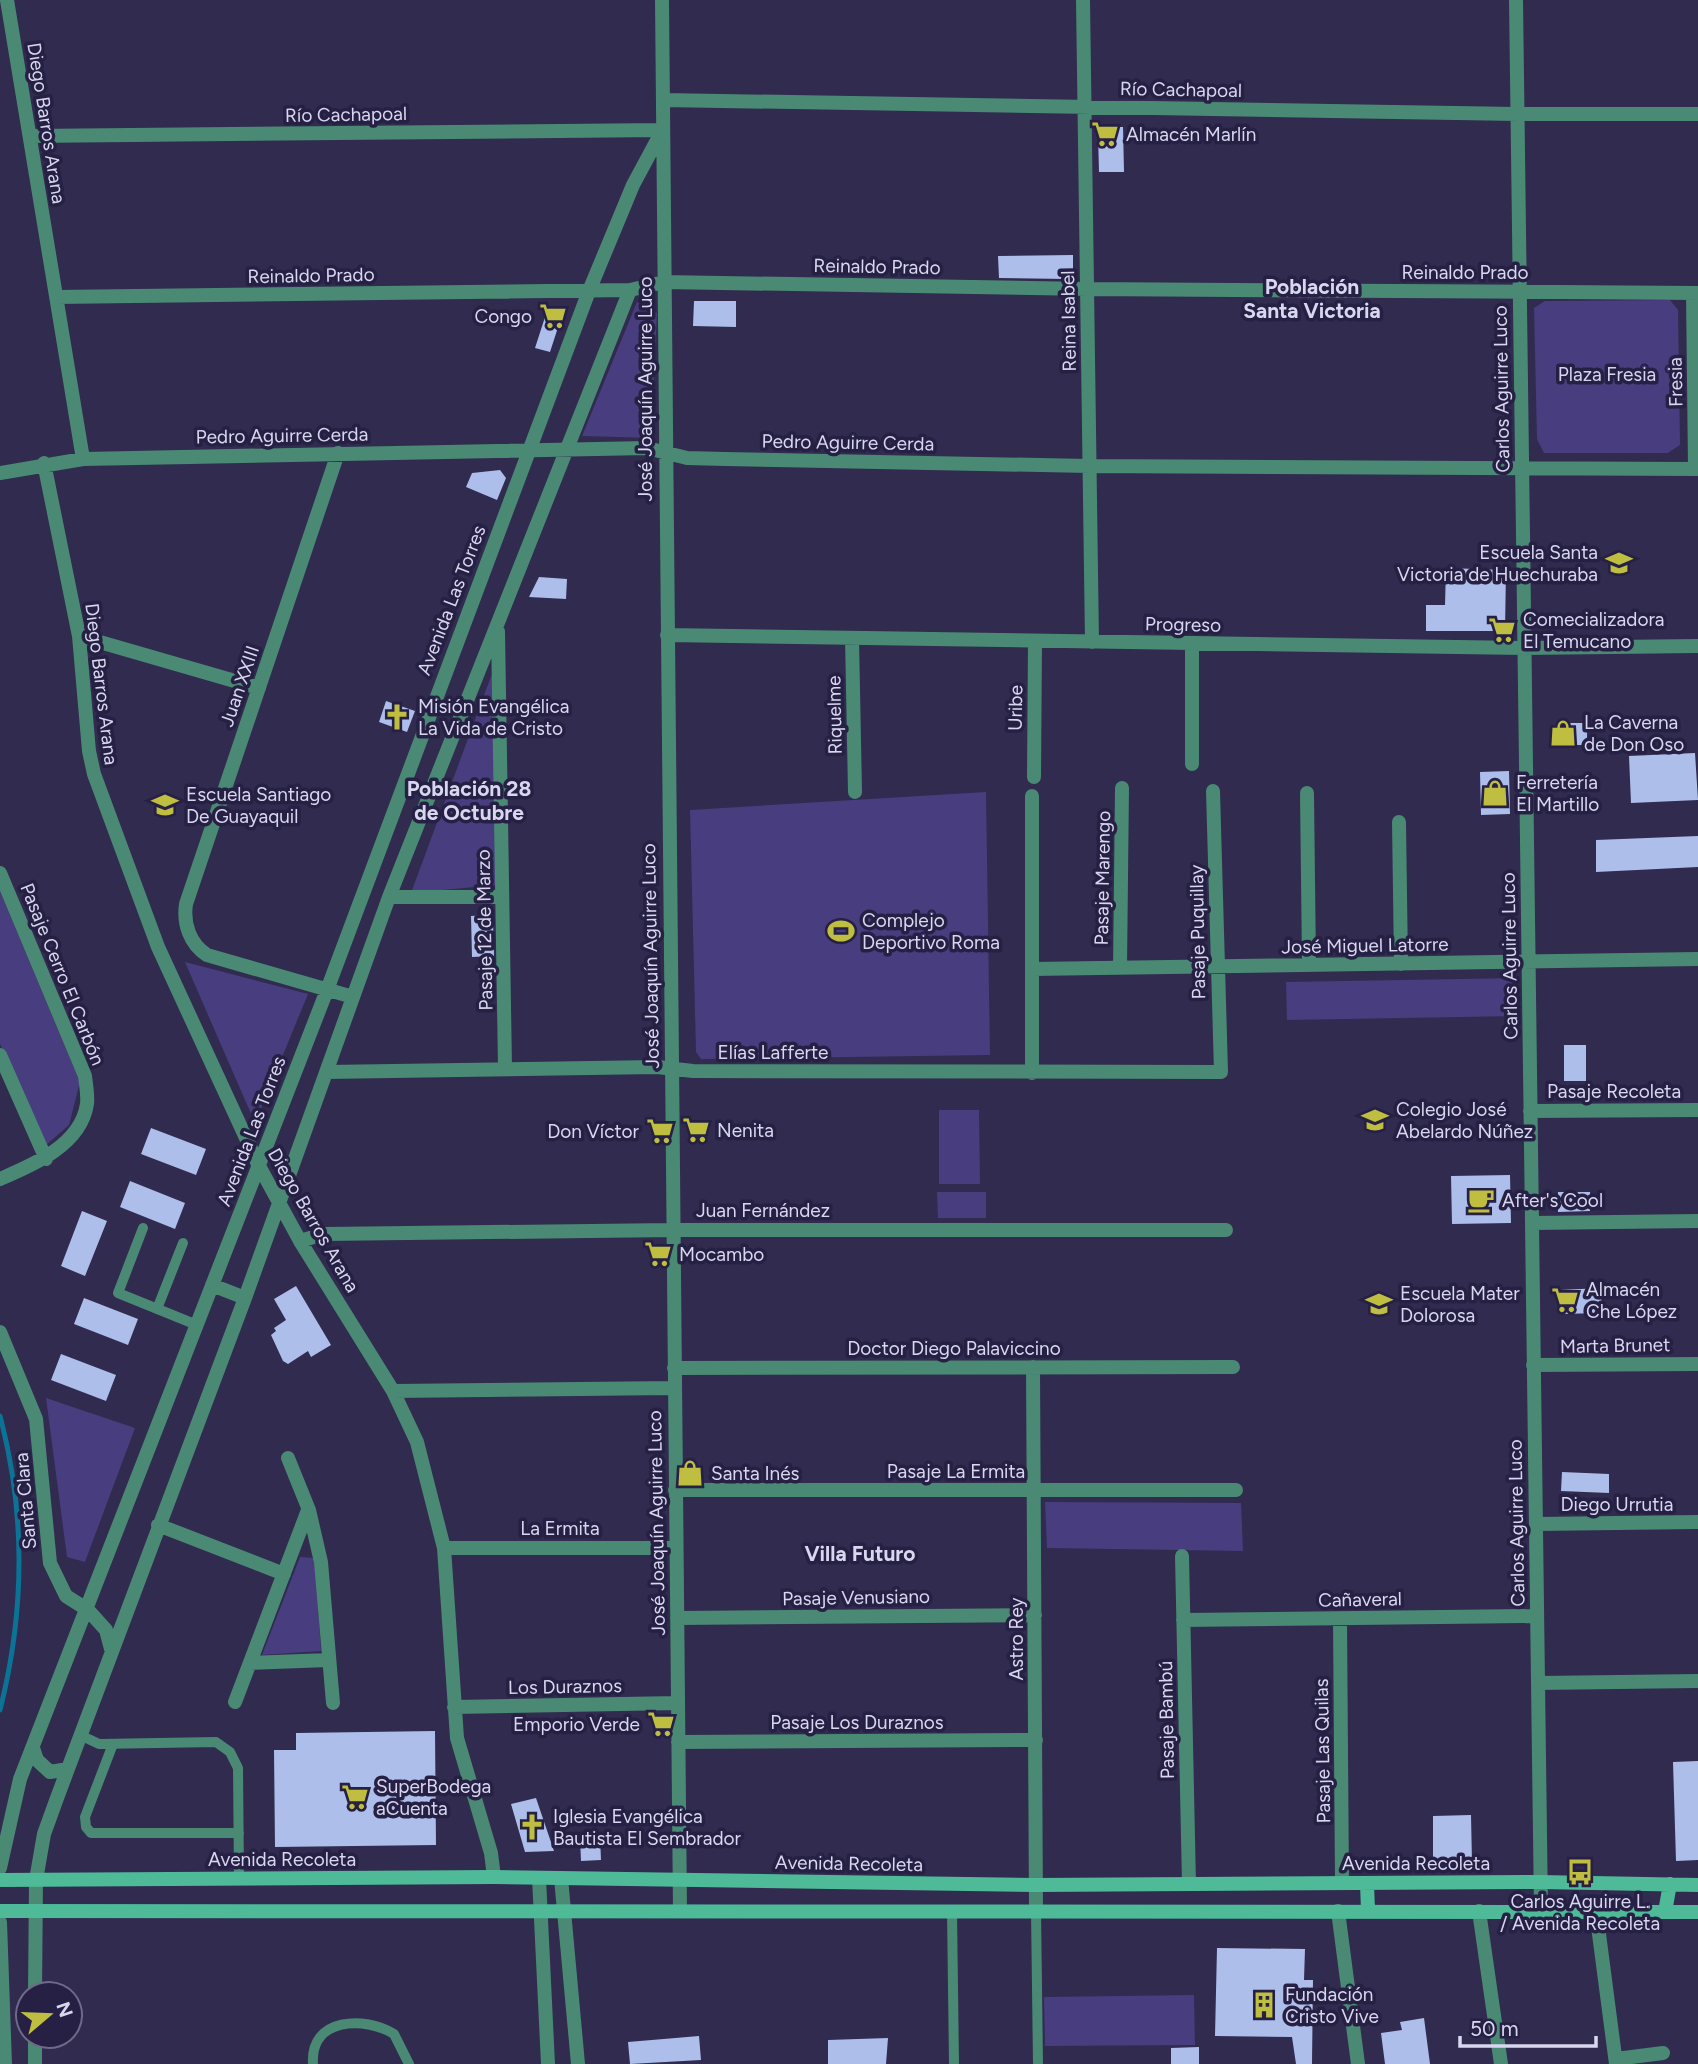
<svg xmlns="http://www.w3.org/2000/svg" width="1698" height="2064" font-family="Figtree,sans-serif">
<rect width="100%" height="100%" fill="#302b4f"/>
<path fill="#483d7e" d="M1670,300L1678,310L1680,445L1668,453H1544L1537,439L1534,308L1545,301Z
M637,302L657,313L651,438L582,436Z
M493,671L496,885L411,893Z
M986,792L990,1055L701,1059L696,1052L690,810Z
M0,891L80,1082L69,1125L45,1146L0,1044Z
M185,962L308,994L255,1123Z
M1517,978L1518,1016L1287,1020L1286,982Z
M939,1110H979L980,1184H939Z
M937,1192H986V1218H938Z
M46,1398L135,1428L85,1562L67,1557Z
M1045,1502L1241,1503L1243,1551L1047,1548Z
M300,1557L315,1558L321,1651L262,1655Z
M1194,1995L1195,2045L1045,2046L1044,1997Z"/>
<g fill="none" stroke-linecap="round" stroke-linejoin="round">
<path stroke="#0c7396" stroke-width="5" d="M0,1416C26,1514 25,1611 0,1710"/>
</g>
<path fill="#aebeea" d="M1105,127H1123L1124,172H1099L1098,133Z
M1073,255V276L1067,279L999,278L998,256Z
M694,301H736V327L693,326Z
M563,312L550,352L535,348L546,314Z
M500,470L506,478L497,500L466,487L472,473Z
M1446,568L1506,570L1505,631H1426V605H1445Z
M539,577L567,579L566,599L529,597Z
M386,701L415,711L407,732L379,722Z
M1561,723H1587V745H1561Z
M1695,753L1698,800L1631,803L1629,756Z
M1509,771L1510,814L1481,815L1480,772Z
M1698,836V867L1596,872V840Z
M489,915L493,921L494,956L472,957L471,916Z
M1564,1045H1586V1081H1564Z
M151,1128L206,1149L196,1175L141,1154Z
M1510,1175L1511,1223L1452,1224L1451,1176Z
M130,1181L185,1203L175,1229L120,1207Z
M1558,1192H1590V1211L1558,1212Z
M82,1211L107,1221L85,1276L61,1266Z
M296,1286L331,1345L311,1357L308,1351L288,1364L283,1361L271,1335L276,1331L274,1328L286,1320L274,1299Z
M1601,1288L1602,1313L1561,1314L1560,1290Z
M84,1298L138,1319L128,1345L74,1324Z
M61,1354L116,1375L106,1401L51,1380Z
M1562,1472L1609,1474V1493L1561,1491Z
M435,1731L436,1845L275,1847L274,1750H296V1733Z
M1698,1761V1860L1676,1861L1673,1762Z
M536,1798L554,1851L525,1852L511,1804Z
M1471,1815L1472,1863L1433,1864V1816Z
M600,1836L601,1860L581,1861L580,1837Z
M1217,1948L1305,1949L1304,1980H1313L1312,2064H1296L1292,2037L1215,2036Z
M1424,2018L1430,2064H1385L1381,2033L1402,2030L1400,2022Z
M699,2036L701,2060L630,2064L628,2042Z
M888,2038L886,2064H828V2040Z
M1199,2047V2064H1171V2048Z"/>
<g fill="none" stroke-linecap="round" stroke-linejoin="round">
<path stroke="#4a8973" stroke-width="10" d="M143,1228L118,1293L197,1325
M157,1309L183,1243
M80,1735L99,1744L216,1742L230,1752L238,1768L239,1878
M113,1744L85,1817L86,1827L91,1833H239
M952,1911L954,2064
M1036,1911L1038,2064
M313,2064C310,2017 365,2016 394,2034L409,2064"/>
<path stroke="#4a8973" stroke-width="14" d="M7,0L83,459
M662,0L680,1911
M1083,0L1092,642
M1516,0L1541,1911
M663,100L1517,114H1698
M30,136L662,130
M1693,293L1695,469
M56,297L630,290L664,282L1087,289L1698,293
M338,453L186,904C183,924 190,944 207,955L353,997
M44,463L79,636L89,751L94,774L158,947L258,1164L300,1241L393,1391L417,1442L444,1548L457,1738L491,1853L494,1877
M0,473L83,459L647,448L687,458L725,459L1089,466L1698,469
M498,631L505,1068
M667,635L1524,648L1698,646
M79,636L259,688
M852,638L855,792
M1192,643V764
M1034,777L1035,641
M1307,793L1309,965
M1032,796V1073
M1399,822L1401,964
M0,873L85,1076C86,1085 88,1095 87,1104C81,1145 33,1165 0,1179
M389,897H502
M1120,968L1122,788
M1032,969L1698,959
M0,1055L46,1159
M326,1072L657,1067L693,1071L1221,1072L1213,791
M1530,1111L1698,1110
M1532,1223L1698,1221
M300,1241L324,1234L673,1230H1226
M212,1285L245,1298
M0,1332L36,1419L50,1563L66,1596L88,1610L106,1630L111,1649
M1533,1365L1698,1364
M1033,1367L1036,1911
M674,1368L1233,1367
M393,1391L674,1388
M288,1458L309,1510L321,1562L333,1703
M675,1490H1236
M1536,1524L1698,1522
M158,1525L284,1574
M444,1548H676
M1182,1556L1189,1884
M677,1618L1035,1615
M1340,1619L1342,1883
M1183,1620L1537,1616
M250,1663L329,1660
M1538,1683L1698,1681
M235,1702L308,1510
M454,1707L678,1703
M678,1742L1036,1740
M33,1748L37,1760L50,1772L68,1769
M0,1868L20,1779L327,990L589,291L633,185L662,131
M36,1880L44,1834L57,1798L245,1298L389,897L630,290
M1338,1911L1358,2064
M1479,1911L1501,2064
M1596,1911L1616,2064
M1616,2059L1663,2053"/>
<path stroke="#4a8973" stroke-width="14" d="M539,1878L548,2064
M561,1878L578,2064
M0,1922L5,2064
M35,1994L36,1880
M35,2036V2064"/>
<path stroke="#4eba98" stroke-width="14" d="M0,1880L494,1877L1036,1885L1540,1882L1698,1885
M1367,1883L1368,1911
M0,1911L1698,1912
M1665,1912L1670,1884"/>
</g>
<defs>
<g id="supermarket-bare" transform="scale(2.1)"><path d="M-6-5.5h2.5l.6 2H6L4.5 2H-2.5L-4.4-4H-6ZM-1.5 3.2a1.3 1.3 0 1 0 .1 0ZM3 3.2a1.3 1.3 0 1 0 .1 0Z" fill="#bfbe41" stroke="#262144" stroke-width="2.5" paint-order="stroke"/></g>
<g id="school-bare" transform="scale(2.1)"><path d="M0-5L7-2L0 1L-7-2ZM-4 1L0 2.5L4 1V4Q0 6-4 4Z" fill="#bfbe41" stroke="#262144" stroke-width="2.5" paint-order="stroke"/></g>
<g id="church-bare" transform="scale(2.1)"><path d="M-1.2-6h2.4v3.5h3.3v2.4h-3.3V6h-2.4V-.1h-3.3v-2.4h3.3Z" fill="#bfbe41" stroke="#262144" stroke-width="2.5" paint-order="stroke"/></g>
<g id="shop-bare" transform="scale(2.1)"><path d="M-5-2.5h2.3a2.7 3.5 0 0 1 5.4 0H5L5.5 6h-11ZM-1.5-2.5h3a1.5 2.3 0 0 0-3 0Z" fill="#bfbe41" stroke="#262144" stroke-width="2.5" paint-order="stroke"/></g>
<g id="stadium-bare" transform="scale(2.1)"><path d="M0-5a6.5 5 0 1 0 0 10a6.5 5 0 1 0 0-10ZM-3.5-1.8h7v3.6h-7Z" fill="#bfbe41" stroke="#262144" stroke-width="2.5" paint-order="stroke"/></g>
<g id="cafe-bare" transform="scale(2.1)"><path d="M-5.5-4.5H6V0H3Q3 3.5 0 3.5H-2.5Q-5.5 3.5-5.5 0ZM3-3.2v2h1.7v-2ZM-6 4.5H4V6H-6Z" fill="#bfbe41" stroke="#262144" stroke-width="2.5" paint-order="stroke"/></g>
<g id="bus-bare" transform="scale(2.1)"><path d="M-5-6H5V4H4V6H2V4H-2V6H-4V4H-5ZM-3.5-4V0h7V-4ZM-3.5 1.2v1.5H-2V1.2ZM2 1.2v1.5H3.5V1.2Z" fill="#bfbe41" stroke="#262144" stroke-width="2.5" paint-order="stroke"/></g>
<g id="building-bare" transform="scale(2.1)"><path d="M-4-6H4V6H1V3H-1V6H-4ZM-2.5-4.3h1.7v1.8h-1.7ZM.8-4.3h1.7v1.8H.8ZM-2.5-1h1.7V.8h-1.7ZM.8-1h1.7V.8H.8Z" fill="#bfbe41" stroke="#262144" stroke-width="2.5" paint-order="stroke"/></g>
</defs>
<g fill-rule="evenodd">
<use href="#supermarket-bare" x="1105" y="134"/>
<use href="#supermarket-bare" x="553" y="316"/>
<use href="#school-bare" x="1619" y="563"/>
<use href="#supermarket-bare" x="1502" y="630"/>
<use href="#church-bare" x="397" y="717"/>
<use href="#shop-bare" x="1563" y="733"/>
<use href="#shop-bare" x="1495" y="793"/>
<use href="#school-bare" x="165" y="805"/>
<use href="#stadium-bare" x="841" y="931"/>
<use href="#school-bare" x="1375" y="1120"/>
<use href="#supermarket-bare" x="696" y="1130"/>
<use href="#supermarket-bare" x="660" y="1131"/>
<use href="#cafe-bare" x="1481" y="1200"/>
<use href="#supermarket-bare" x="658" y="1254"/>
<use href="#supermarket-bare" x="1565" y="1300"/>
<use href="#school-bare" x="1379" y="1304"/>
<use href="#shop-bare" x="690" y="1473"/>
<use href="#supermarket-bare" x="661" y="1724"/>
<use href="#supermarket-bare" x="355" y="1797"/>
<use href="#church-bare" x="532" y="1827"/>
<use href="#bus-bare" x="1580" y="1872"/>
<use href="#building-bare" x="1264" y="2005"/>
</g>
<g text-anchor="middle" stroke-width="7" stroke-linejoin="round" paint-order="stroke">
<g font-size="19" fill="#d9d7ef" stroke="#262144">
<text transform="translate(1181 89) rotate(1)" y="7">Río Cachapoal</text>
<text transform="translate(346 114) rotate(-1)" y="7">Río Cachapoal</text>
<text transform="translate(47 123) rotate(81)" y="7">Diego Barros Arana</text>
<text transform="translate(877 266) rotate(1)" y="7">Reinaldo Prado</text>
<text x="1465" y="279">Reinaldo Prado</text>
<text transform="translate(311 275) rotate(-1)" y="7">Reinaldo Prado</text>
<text transform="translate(1068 321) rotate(-91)" y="7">Reina Isabel</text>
<text transform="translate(1675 382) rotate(-91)" y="7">Fresia</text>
<text transform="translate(645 389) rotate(-90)" y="7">José Joaquín Aguirre Luco</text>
<text transform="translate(1501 389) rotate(-91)" y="7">Carlos Aguirre Luco</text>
<text transform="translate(282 435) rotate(-1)" y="7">Pedro Aguirre Cerda</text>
<text transform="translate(848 442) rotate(1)" y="7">Pedro Aguirre Cerda</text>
<text transform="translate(451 600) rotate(-69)" y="7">Avenida Las Torres</text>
<text transform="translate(1183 624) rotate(1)" y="7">Progreso</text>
<text transform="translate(102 684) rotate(83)" y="7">Diego Barros Arana</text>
<text transform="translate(239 686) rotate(-71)" y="7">Juan XXIII</text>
<text transform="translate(1015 708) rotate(-89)" y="7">Uribe</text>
<text transform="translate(834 715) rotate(-91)" y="7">Riquelme</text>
<text transform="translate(1102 878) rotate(-89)" y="7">Pasaje Marengo</text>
<text transform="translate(484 930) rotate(-91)" y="7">Pasaje 12 de Marzo</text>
<text transform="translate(1197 932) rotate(-91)" y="7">Pasaje Puquillay</text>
<text transform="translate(1365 945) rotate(-1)" y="7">José Miguel Latorre</text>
<text transform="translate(650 956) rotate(-91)" y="7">José Joaquín Aguirre Luco</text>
<text transform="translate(1509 956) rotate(-91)" y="7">Carlos Aguirre Luco</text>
<text transform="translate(63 974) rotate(68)" y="7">Pasaje Cerro El Carbón</text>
<text x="773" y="1059">Elías Lafferte</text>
<text x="1614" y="1098">Pasaje Recoleta</text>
<text transform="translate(251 1131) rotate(-69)" y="7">Avenida Las Torres</text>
<text x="763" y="1217">Juan Fernández</text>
<text transform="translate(314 1220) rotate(60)" y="7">Diego Barros Arana</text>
<text transform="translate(1615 1345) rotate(-1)" y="7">Marta Brunet</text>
<text x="954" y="1355">Doctor Diego Palaviccino</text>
<text x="956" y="1478">Pasaje La Ermita</text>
<text transform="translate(25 1501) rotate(-95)" y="7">Santa Clara</text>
<text x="1617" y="1511">Diego Urrutia</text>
<text transform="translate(656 1523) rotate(-91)" y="7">José Joaquín Aguirre Luco</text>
<text transform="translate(1516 1523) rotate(-91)" y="7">Carlos Aguirre Luco</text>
<text x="560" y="1535">La Ermita</text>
<text transform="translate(856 1597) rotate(-1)" y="7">Pasaje Venusiano</text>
<text transform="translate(1360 1599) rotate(-1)" y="7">Cañaveral</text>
<text transform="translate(1016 1639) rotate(-90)" y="7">Astro Rey</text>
<text transform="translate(565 1686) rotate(-1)" y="7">Los Duraznos</text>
<text transform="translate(1166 1720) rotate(-91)" y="7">Pasaje Bambú</text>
<text x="857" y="1729">Pasaje Los Duraznos</text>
<text transform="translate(1322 1751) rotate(-91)" y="7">Pasaje Las Quilas</text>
<text x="282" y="1866">Avenida Recoleta</text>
<text transform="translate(849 1863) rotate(1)" y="7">Avenida Recoleta</text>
<text x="1416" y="1870">Avenida Recoleta</text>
</g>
<g font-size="19" fill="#d9d7ef" stroke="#262144" text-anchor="start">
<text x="1126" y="141">Almacén Marlín</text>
<text x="532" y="323" text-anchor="end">Congo</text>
<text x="1598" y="559" text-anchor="end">Escuela Santa<tspan x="1598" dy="22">Victoria de Huechuraba</tspan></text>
<text x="1523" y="626">Comecializadora<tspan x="1523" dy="22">El Temucano</tspan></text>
<text x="418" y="713">Misión Evangélica<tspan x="418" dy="22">La Vida de Cristo</tspan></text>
<text x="1584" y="729">La Caverna<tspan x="1584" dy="22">de Don Oso</tspan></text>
<text x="1516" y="789">Ferretería<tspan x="1516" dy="22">El Martillo</tspan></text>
<text x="186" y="801">Escuela Santiago<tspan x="186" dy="22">De Guayaquil</tspan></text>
<text x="862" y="927">Complejo<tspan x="862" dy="22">Deportivo Roma</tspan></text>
<text x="1396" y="1116">Colegio José<tspan x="1396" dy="22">Abelardo Núñez</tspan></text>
<text x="717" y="1137">Nenita</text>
<text x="639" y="1138" text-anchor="end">Don Víctor</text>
<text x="1502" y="1207">After's Cool</text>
<text x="679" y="1261">Mocambo</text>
<text x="1586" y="1296">Almacén<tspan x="1586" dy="22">Che López</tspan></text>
<text x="1400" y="1300">Escuela Mater<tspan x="1400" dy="22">Dolorosa</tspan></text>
<text x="711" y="1480">Santa Inés</text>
<text x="640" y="1731" text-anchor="end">Emporio Verde</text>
<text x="376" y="1793">SuperBodega<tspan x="376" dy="22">aCuenta</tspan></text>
<text x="553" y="1823">Iglesia Evangélica<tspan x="553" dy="22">Bautista El Sembrador</tspan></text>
<text x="1580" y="1908" text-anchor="middle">Carlos Aguirre L.<tspan x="1580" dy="22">/ Avenida Recoleta</tspan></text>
<text x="1285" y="2001">Fundación<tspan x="1285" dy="22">Cristo Vive</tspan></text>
</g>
<g font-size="19" fill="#d6d4f0" stroke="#262144">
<text x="1607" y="381">Plaza Fresia</text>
</g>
<g font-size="21" font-weight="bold" fill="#d9d7ef" stroke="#262144">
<text x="1312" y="294">Población<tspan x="1312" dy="24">Santa Victoria</tspan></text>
<text x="469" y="796">Población 28<tspan x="469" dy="24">de Octubre</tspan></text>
<text x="860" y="1561">Villa Futuro</text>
</g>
</g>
<g transform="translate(49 2015) rotate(71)"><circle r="33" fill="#262144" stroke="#6e6a88" stroke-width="2"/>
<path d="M0-5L12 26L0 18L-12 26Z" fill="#bfbe41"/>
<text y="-10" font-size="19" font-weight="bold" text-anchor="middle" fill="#d9d7ef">N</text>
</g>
<path d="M1460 2036v10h136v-10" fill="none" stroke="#d9d7ef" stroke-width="3.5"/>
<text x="1470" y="2036" font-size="21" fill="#d9d7ef" stroke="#262144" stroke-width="5" paint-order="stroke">50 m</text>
</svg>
